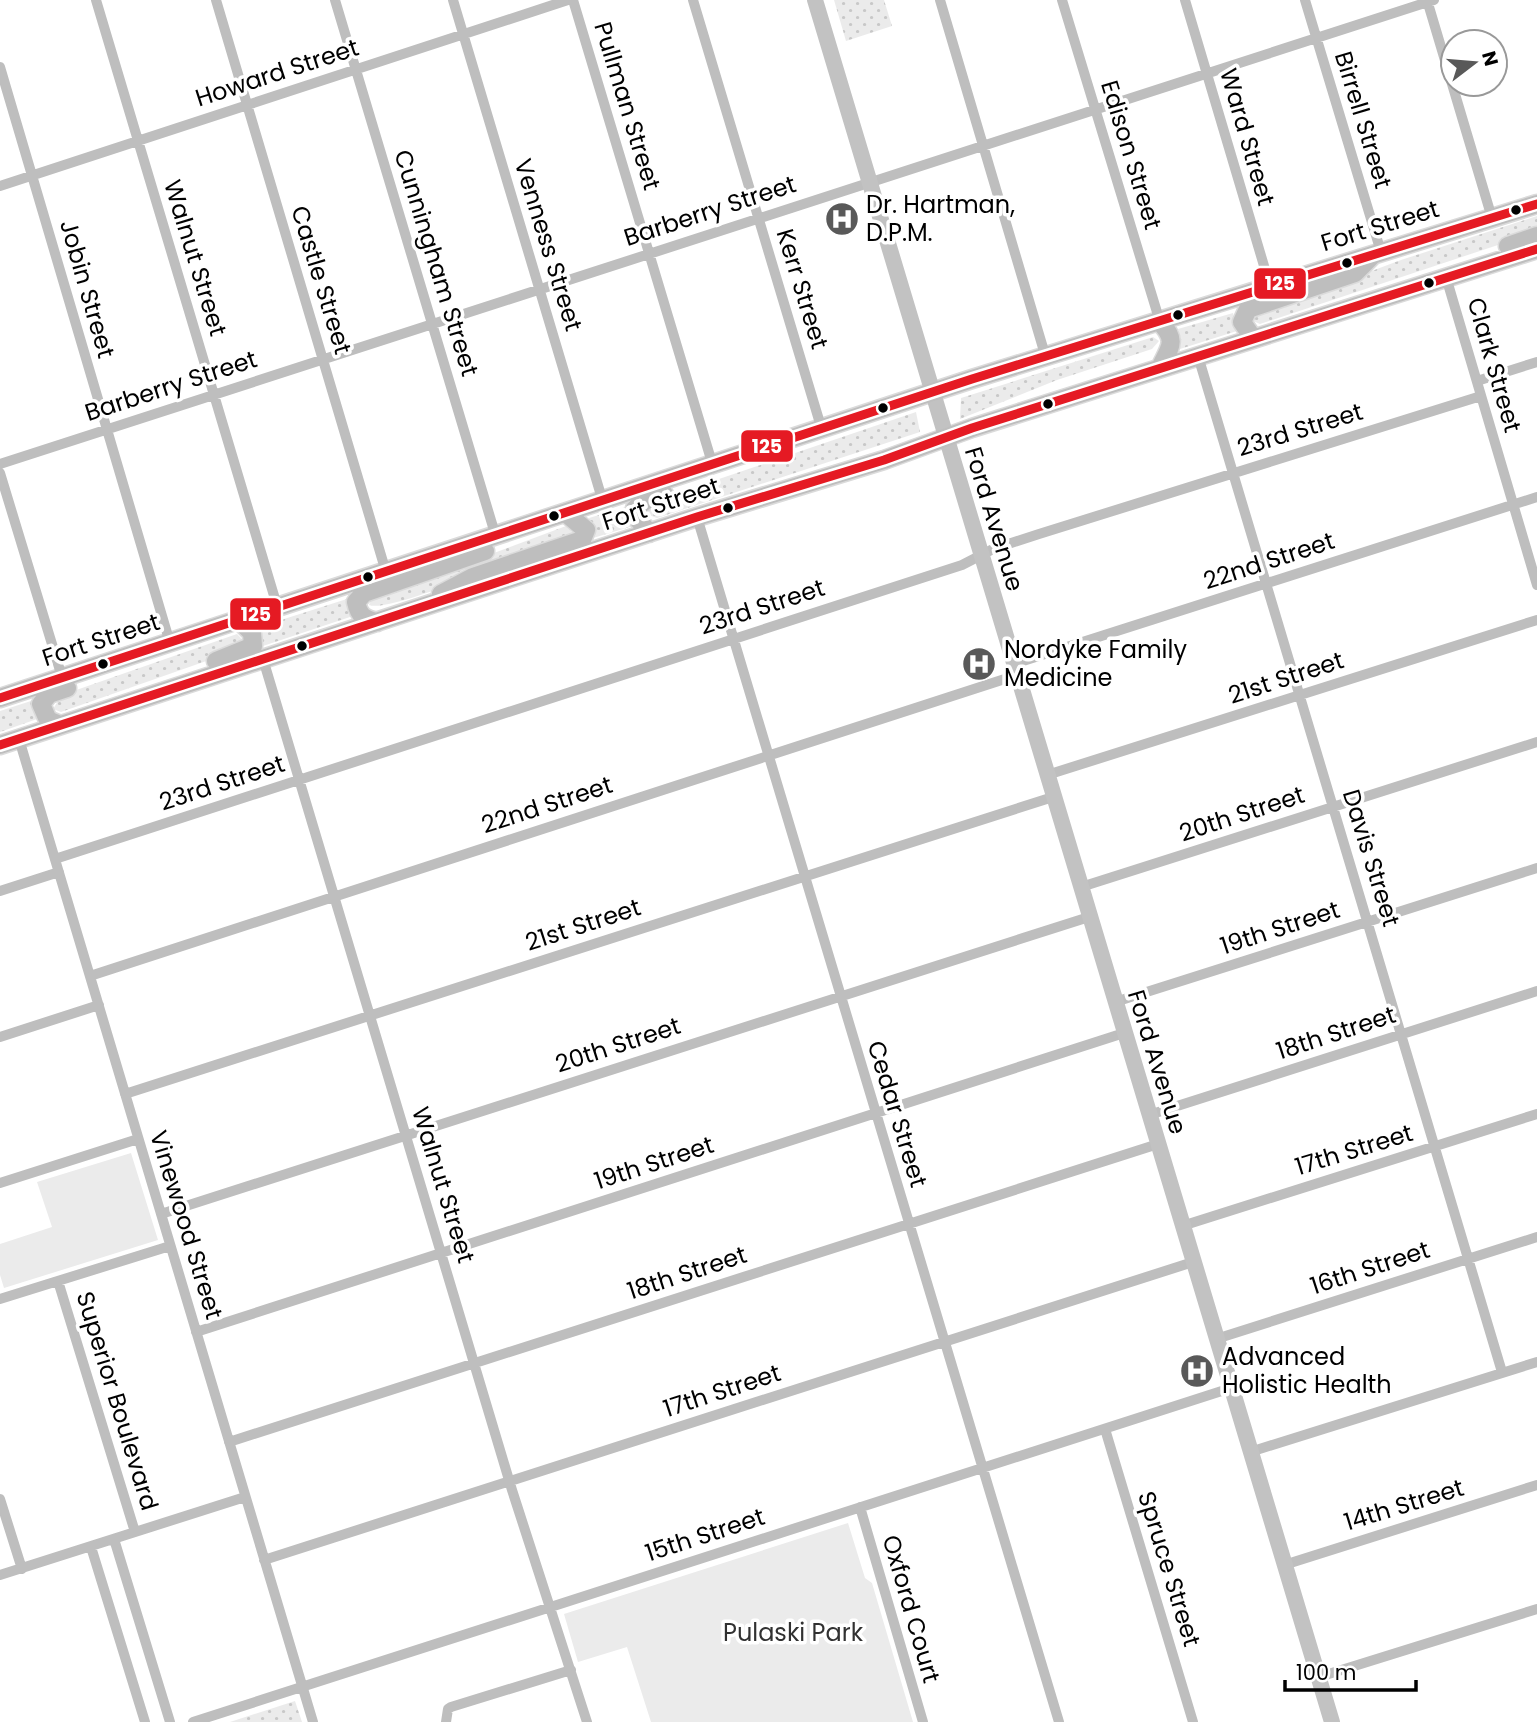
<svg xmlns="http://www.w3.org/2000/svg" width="1537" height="1722" font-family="Poppins,sans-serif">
<defs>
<pattern id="grass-dots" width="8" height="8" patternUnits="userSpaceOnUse" patternTransform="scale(1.75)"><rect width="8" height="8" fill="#ebebeb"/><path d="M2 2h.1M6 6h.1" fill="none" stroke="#c8c8c8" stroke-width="1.8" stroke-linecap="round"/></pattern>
</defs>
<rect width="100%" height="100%" fill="#fff"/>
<path fill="url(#grass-dots)" d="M834,0H884L892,26L846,41Z
M1537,216V232L1260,324L1253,321L1254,315L1401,260Z
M1233,313L1237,331L1180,349L1181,341L1178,329Z
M1153,337L1159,341L1152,349L1057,380L960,419L961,398Z
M916,412L920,432L657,518L649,515V509L660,499Z
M629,506L633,526L593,538L589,518Z
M566,526L574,534C541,547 391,614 369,605L371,599Z
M350,598L353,616L263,646L259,627Z
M237,634L244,641L232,652L61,712L53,709L62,695Z
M34,700L37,719L0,732V711Z
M295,1701L302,1722H230Z"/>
<path fill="#ebebeb" d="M131,1153L158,1240L4,1288L0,1275V1244L52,1227L37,1182Z
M848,1523L865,1578L872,1583L913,1722H651L627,1647L578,1662L564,1614Z"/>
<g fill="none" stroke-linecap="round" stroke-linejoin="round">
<g stroke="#dbdbdb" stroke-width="21">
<path id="primary" d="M1508,246L1537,236
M1253,338L1242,322L1248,309L1355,273L1372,256
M1160,368C1170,347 1178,341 1160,322
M649,533L637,518L635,509L646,500L664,494
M441,594L473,577L582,540L586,530L567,514
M377,622C364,619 359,616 356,602L364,593L485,551
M216,661L253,646L252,633L240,621
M0,698L972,379L1537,204
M60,725L48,720L41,704L49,694L67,688
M0,745L697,517L884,460L972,428L1537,249"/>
</g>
<path stroke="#bebebe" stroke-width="10" d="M96,0L278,609
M216,0L386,572
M335,0L496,537
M453,0L603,502
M573,0L713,466
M693,0L822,430
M940,0L1046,358
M1062,0L1160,322
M1185,0L1270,286
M1305,0L1381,252
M1427,0L1492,218
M0,67L170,643
M0,186L568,0
M1446,277L1537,585
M1198,356L1502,1372
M1477,381L1537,362
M0,464L1434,0
M0,473L62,677
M697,517L1059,1722
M263,659L512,1490L587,1722
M1014,664L1537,497
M19,739L313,1722
M1047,775L1537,620
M55,859L962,565L993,549L1039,534L1481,396
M1081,887L1537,742
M0,891L59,872
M90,976L1017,675
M1115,1002L1537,868
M0,1037L99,1005
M125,1094L1053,797
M1149,1115L1537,991
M0,1183L138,1139
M161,1214L1089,917
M1182,1226L1537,1114
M58,1281L135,1532
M0,1299L170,1246
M196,1332L1124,1033
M1216,1339L1537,1237
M1105,1429L1193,1722
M229,1442L1158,1144
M1250,1452L1537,1362
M0,1499L22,1569
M860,1507L923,1722
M114,1539L170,1722
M91,1547L145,1722
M264,1560L1193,1262
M1284,1565L1537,1485
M0,1575L245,1497
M1319,1677L1537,1609
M193,1722L1231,1388
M446,1722L448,1709L451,1707L571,1670"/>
<path stroke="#c2c2c2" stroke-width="16" d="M815,0L1332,1722"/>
<use href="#primary" stroke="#bebebe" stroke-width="18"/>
<g stroke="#fff" stroke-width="14">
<path id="bus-1" d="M0,698L972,379L1537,204
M0,745L697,517L884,460L972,428L1537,249"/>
</g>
<use href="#bus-1" stroke="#e51a23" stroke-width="9"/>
</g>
<defs>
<g id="hospital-disc" transform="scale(1.75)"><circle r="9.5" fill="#595959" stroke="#fff"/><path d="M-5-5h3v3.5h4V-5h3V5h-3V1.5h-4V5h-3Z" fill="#fff"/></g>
</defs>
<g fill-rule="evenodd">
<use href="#hospital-disc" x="842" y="219"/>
<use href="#hospital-disc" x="979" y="664"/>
<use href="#hospital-disc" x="1197" y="1371"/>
</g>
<g fill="#000" stroke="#fff" stroke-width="2.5">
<circle cx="1516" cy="210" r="6"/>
<circle cx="1347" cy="263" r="6"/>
<circle cx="1429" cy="283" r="6"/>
<circle cx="1178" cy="315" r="6"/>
<circle cx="1048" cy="404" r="6"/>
<circle cx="883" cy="408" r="6"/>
<circle cx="728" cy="508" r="6"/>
<circle cx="554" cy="516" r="6"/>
<circle cx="368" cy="577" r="6"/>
<circle cx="302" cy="646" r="6"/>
<circle cx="103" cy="664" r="6"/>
</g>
<g text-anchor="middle" stroke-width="7" stroke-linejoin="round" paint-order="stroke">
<g font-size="24" fill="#000" stroke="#fff">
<text transform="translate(277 73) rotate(-18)" y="8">Howard Street</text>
<text transform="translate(627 106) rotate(73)" y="8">Pullman Street</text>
<text transform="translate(1363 120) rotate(73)" y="8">Birrell Street</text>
<text transform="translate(1247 137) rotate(74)" y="8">Ward Street</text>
<text transform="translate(1131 155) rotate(73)" y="8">Edison Street</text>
<text transform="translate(710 211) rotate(-18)" y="8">Barberry Street</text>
<text transform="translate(1380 226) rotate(-17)" y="8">Fort Street</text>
<text transform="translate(548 245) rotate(73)" y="8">Venness Street</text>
<text transform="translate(195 258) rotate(73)" y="8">Walnut Street</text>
<text transform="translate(436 263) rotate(73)" y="8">Cunningham Street</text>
<text transform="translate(321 280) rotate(73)" y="8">Castle Street</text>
<text transform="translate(87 289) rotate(74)" y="8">Jobin Street</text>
<text transform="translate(802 289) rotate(73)" y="8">Kerr Street</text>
<text transform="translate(1494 365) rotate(74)" y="8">Clark Street</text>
<text transform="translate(171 386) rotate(-18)" y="8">Barberry Street</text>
<text transform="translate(1300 430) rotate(-17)" y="8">23rd Street</text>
<text transform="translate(661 504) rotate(-18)" y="8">Fort Street</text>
<text transform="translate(994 519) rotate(73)" y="8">Ford Avenue</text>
<text transform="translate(1269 561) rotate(-18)" y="8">22nd Street</text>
<text transform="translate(762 607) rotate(-18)" y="8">23rd Street</text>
<text transform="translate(101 640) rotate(-18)" y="8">Fort Street</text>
<text transform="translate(1286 678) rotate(-18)" y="8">21st Street</text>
<text transform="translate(222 783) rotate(-18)" y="8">23rd Street</text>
<text transform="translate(547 805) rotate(-18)" y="8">22nd Street</text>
<text transform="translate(1242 814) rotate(-18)" y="8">20th Street</text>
<text transform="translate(1371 858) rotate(73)" y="8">Davis Street</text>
<text transform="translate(583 925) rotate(-18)" y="8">21st Street</text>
<text transform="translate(1280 928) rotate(-18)" y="8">19th Street</text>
<text transform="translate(1336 1033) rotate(-18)" y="8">18th Street</text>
<text transform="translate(618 1045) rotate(-18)" y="8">20th Street</text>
<text transform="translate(1157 1062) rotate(73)" y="8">Ford Avenue</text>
<text transform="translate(897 1114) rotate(73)" y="8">Cedar Street</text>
<text transform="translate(1354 1150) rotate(-17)" y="8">17th Street</text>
<text transform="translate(654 1163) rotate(-18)" y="8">19th Street</text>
<text transform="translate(443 1185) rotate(73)" y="8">Walnut Street</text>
<text transform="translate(186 1225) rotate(73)" y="8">Vinewood Street</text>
<text transform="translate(1370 1268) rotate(-18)" y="8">16th Street</text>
<text transform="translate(687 1273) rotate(-18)" y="8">18th Street</text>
<text transform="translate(722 1391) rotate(-18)" y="8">17th Street</text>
<text transform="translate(117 1401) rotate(73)" y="8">Superior Boulevard</text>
<text transform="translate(1404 1505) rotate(-17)" y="8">14th Street</text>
<text transform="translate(705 1535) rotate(-18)" y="8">15th Street</text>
<text transform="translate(1169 1569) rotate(73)" y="8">Spruce Street</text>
<text transform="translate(911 1609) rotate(74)" y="8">Oxford Court</text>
</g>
<g font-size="24" fill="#000" stroke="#fff" text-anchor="start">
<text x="866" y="213">Dr. Hartman,<tspan x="866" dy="28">D.P.M.</tspan></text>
<text x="1004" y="658">Nordyke Family<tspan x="1004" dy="28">Medicine</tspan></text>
<text x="1222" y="1365">Advanced<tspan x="1222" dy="28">Holistic Health</tspan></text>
</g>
<g font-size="24" fill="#313131" stroke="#fff">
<text x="793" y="1641">Pulaski Park</text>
</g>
</g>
<g stroke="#fff" stroke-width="2.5">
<rect x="1253" y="267" width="54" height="33" rx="7" fill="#e51a23"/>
<rect x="740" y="429" width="54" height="34" rx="7" fill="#e51a23"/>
<rect x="229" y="597" width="53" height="34" rx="7" fill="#e51a23"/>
</g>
<g font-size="19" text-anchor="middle" font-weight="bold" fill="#fff">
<text x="1280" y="290">125</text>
<text x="767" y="453">125</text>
<text x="256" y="621">125</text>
</g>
<g transform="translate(1474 63) rotate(74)"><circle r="33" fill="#ffffff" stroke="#999999" stroke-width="2"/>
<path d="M0-5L12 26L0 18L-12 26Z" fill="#595959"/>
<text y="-10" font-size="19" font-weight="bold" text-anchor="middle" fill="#000000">N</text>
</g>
<path d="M1285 1680v10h131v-10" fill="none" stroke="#000000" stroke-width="3.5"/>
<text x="1296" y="1680" font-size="21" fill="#000000" stroke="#ffffff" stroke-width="5" paint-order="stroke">100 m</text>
</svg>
